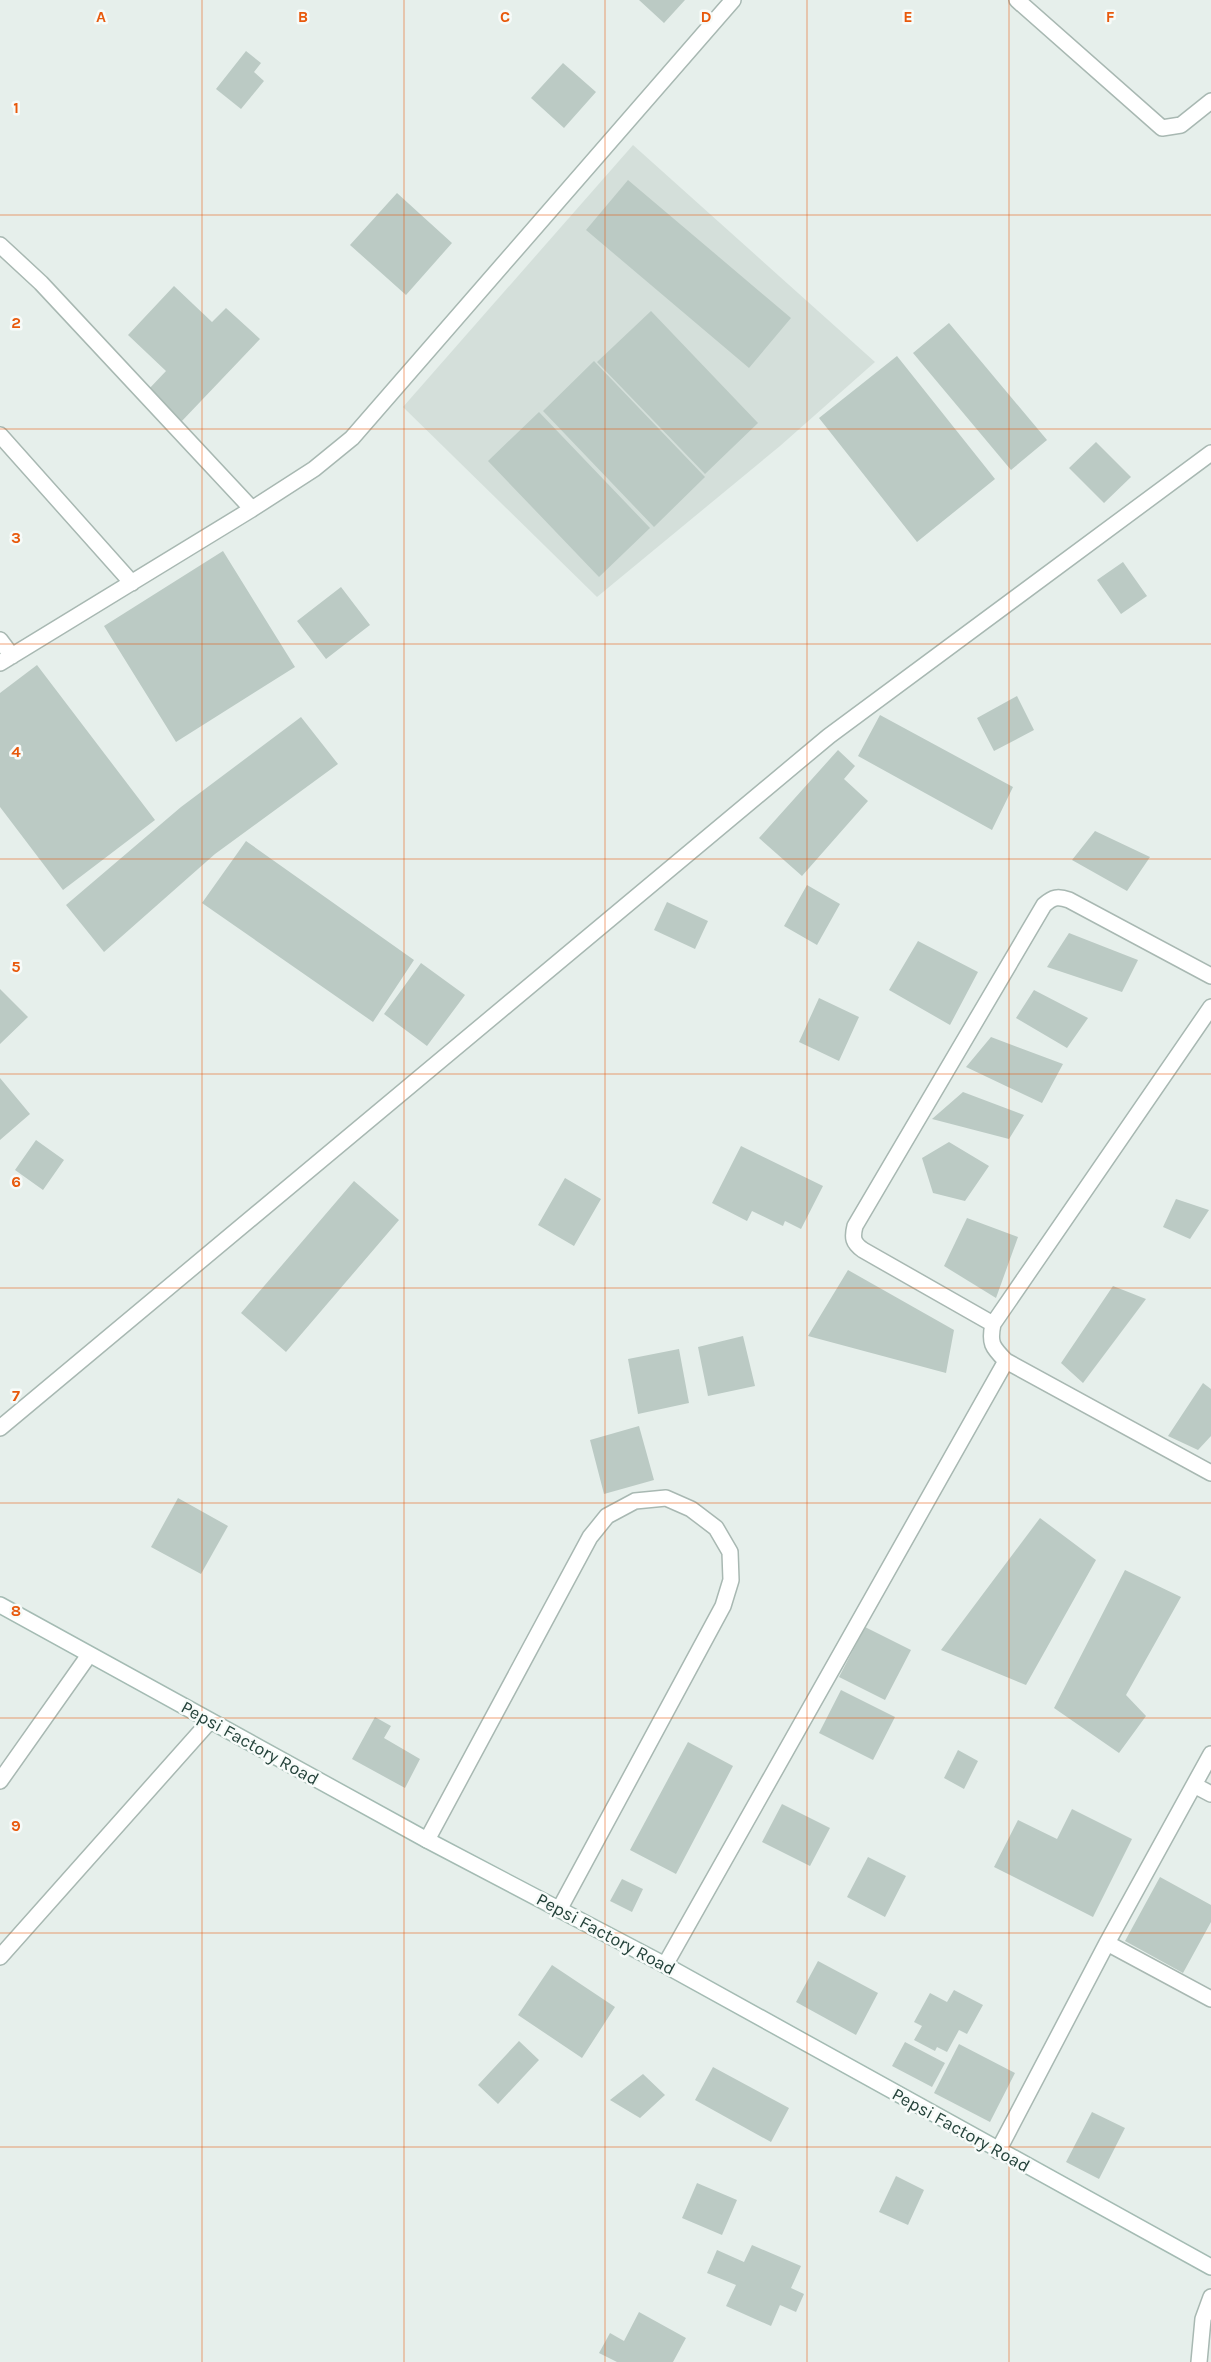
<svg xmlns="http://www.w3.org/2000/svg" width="1211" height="2362" font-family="Karla,sans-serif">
<rect width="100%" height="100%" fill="#e6efeb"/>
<path fill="#d4dfda" d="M633,145L875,362L780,446L597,597L403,407Z"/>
<path fill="#bbcac4" d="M639,0H685L664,23Z
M246,51L261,63L254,72L264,81L241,109L216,89Z
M563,63L596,92L564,128L531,98Z
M628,180L791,318L749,368L586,230Z
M397,193L452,243L406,295L350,245Z
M174,286L212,322L226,308L260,339L181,422L148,390L166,371L128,335Z
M651,311L758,423L705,474L597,362Z
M949,323L1047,440L1011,470L913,353Z
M897,356L995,479L917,542L819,418Z
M594,361L705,477L654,527L543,411Z
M539,412L650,528L599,577L488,461Z
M1096,442L1131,477L1104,503L1069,468Z
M223,551L295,667L176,742L104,626Z
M1123,562L1147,596L1121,614L1097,580Z
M341,587L370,625L326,659L297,621Z
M37,665L155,820L63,890L0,807V693Z
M1017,696L1034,730L994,751L977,718Z
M880,715L1013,787L992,830L858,756Z
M301,717L338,764L215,854L104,952L66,905L181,807Z
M838,750L855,766L844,779L868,801L802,876L759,838Z
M1095,831L1150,857L1127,891L1072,860Z
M246,841L414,960L373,1022L202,903Z
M807,885L840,904L817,945L784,926Z
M667,902L708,921L695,949L654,930Z
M1069,933L1138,960L1122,992L1047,967Z
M918,941L978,972L950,1025L889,990Z
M421,963L465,995L427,1046L384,1014Z
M0,989L28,1017L0,1044Z
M1034,990L1088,1018L1067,1048L1016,1018Z
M819,998L859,1017L839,1061L799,1042Z
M991,1037L1063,1064L1042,1103L966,1067Z
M0,1078L30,1114L0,1140Z
M963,1092L1024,1115L1009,1139L932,1119Z
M36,1140L64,1160L43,1190L15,1170Z
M949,1142L989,1166L965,1201L933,1193L922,1158Z
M741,1146L823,1186L801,1229L785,1221L783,1226L752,1211L747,1221L712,1203Z
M565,1178L601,1199L574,1246L538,1225Z
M354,1181L399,1220L286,1352L241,1313Z
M1176,1199L1209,1210L1190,1239L1163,1227Z
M967,1218L1018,1237L996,1298L944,1266Z
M848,1270L954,1330L946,1373L808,1336Z
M1113,1286L1146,1299L1083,1383L1061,1363Z
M743,1336L755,1386L708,1396L698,1347Z
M679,1349L689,1403L638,1414L628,1359Z
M1203,1383L1211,1389V1436L1198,1450L1168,1436Z
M639,1426L654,1480L604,1494L590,1440Z
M178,1498L228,1526L201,1574L151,1547Z
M1040,1518L1096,1560L1026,1685L941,1650Z
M1125,1570L1181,1597L1126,1695L1146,1716L1119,1753L1054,1708Z
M865,1627L911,1650L885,1700L839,1677Z
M841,1690L895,1717L873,1760L819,1733Z
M375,1717L391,1726L384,1738L420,1759L405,1788L352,1759Z
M688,1742L733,1766L676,1874L630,1850Z
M958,1750L978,1761L964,1789L944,1778Z
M782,1804L830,1828L810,1866L762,1842Z
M1072,1809L1132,1839L1093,1917L994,1867L1018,1820L1057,1839Z
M868,1857L906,1876L885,1917L847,1897Z
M1160,1877L1211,1905V1922L1183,1973L1125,1941Z
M622,1879L643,1889L632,1912L610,1901Z
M818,1961L878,1993L856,2035L796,2002Z
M552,1965L615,2007L582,2058L518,2015Z
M954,1990L983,2005L967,2034L959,2030L947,2052L937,2047L935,2051L914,2040L922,2026L914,2022L930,1993L947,2002Z
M519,2041L539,2060L498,2104L478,2085Z
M905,2042L945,2063L932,2087L892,2066Z
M959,2044L1015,2073L990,2122L934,2093Z
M713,2067L789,2108L771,2142L695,2100Z
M643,2074L665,2095L640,2118L610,2100Z
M1092,2112L1125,2128L1099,2179L1066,2162Z
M896,2176L924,2190L908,2225L879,2212Z
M697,2183L737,2200L722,2235L682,2218Z
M752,2245L801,2266L791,2288L804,2294L796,2312L780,2305L771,2326L726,2306L736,2285L707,2273L717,2250L744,2262Z
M639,2312L686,2338L673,2362H617L599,2353L610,2333L624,2341Z"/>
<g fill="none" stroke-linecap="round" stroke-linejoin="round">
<g stroke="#a8b8b2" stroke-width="18">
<path id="minor" d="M1017,0L1162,128L1181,125L1211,101
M0,245L41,283L252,509
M0,435L132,583
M0,640L12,656
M0,663L252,509L314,469L352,438L733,0
M1211,1007L993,1324C989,1343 992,1347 1006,1361L1211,1473
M993,1324L863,1250C853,1243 852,1238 855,1226L1044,905C1053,897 1058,896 1069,900L1211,976
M0,1428L829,736L1211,453
M0,1781L89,1655
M1194,1785L1211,1794
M427,1840L590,1537L607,1516L635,1501L666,1498L691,1509L716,1528L730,1552L731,1580L723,1606L560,1908
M1107,1943L1211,1999
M0,1957L210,1721
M665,1965L1006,1361
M998,2151L1107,1943L1211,1754
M1199,2362L1203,2319L1211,2297"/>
</g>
<g stroke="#a4bbb3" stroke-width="18">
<path id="secondary" d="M0,1605L427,1840L665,1965L1211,2267"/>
</g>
<use href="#minor" stroke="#fff" stroke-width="15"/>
<use href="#secondary" stroke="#fff" stroke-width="15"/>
</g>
<path fill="none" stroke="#e8590c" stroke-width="1" stroke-opacity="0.55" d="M202,0V2362M404,0V2362M605,0V2362M807,0V2362M1009,0V2362M0,215H1211M0,429H1211M0,644H1211M0,859H1211M0,1074H1211M0,1288H1211M0,1503H1211M0,1718H1211M0,1933H1211M0,2147H1211"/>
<g text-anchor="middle" stroke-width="5" stroke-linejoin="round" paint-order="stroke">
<g font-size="18" fill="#24423a" stroke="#f7fbf9">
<text transform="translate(250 1743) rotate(29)" y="6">Pepsi Factory Road</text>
<text transform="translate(606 1934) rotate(28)" y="6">Pepsi Factory Road</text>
<text transform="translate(961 2130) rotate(29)" y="6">Pepsi Factory Road</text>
</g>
</g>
<g font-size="16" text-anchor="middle" font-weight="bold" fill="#e8590c" stroke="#f7fbf9" stroke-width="5" stroke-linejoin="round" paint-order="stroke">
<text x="101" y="22">A</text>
<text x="303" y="22">B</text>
<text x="505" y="22">C</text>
<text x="706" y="22">D</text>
<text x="908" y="22">E</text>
<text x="1110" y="22">F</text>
<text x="16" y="113">1</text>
<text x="16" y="328">2</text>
<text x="16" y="543">3</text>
<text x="16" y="757">4</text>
<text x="16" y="972">5</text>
<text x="16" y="1187">6</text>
<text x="16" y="1401">7</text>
<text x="16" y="1616">8</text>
<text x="16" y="1831">9</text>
</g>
</svg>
